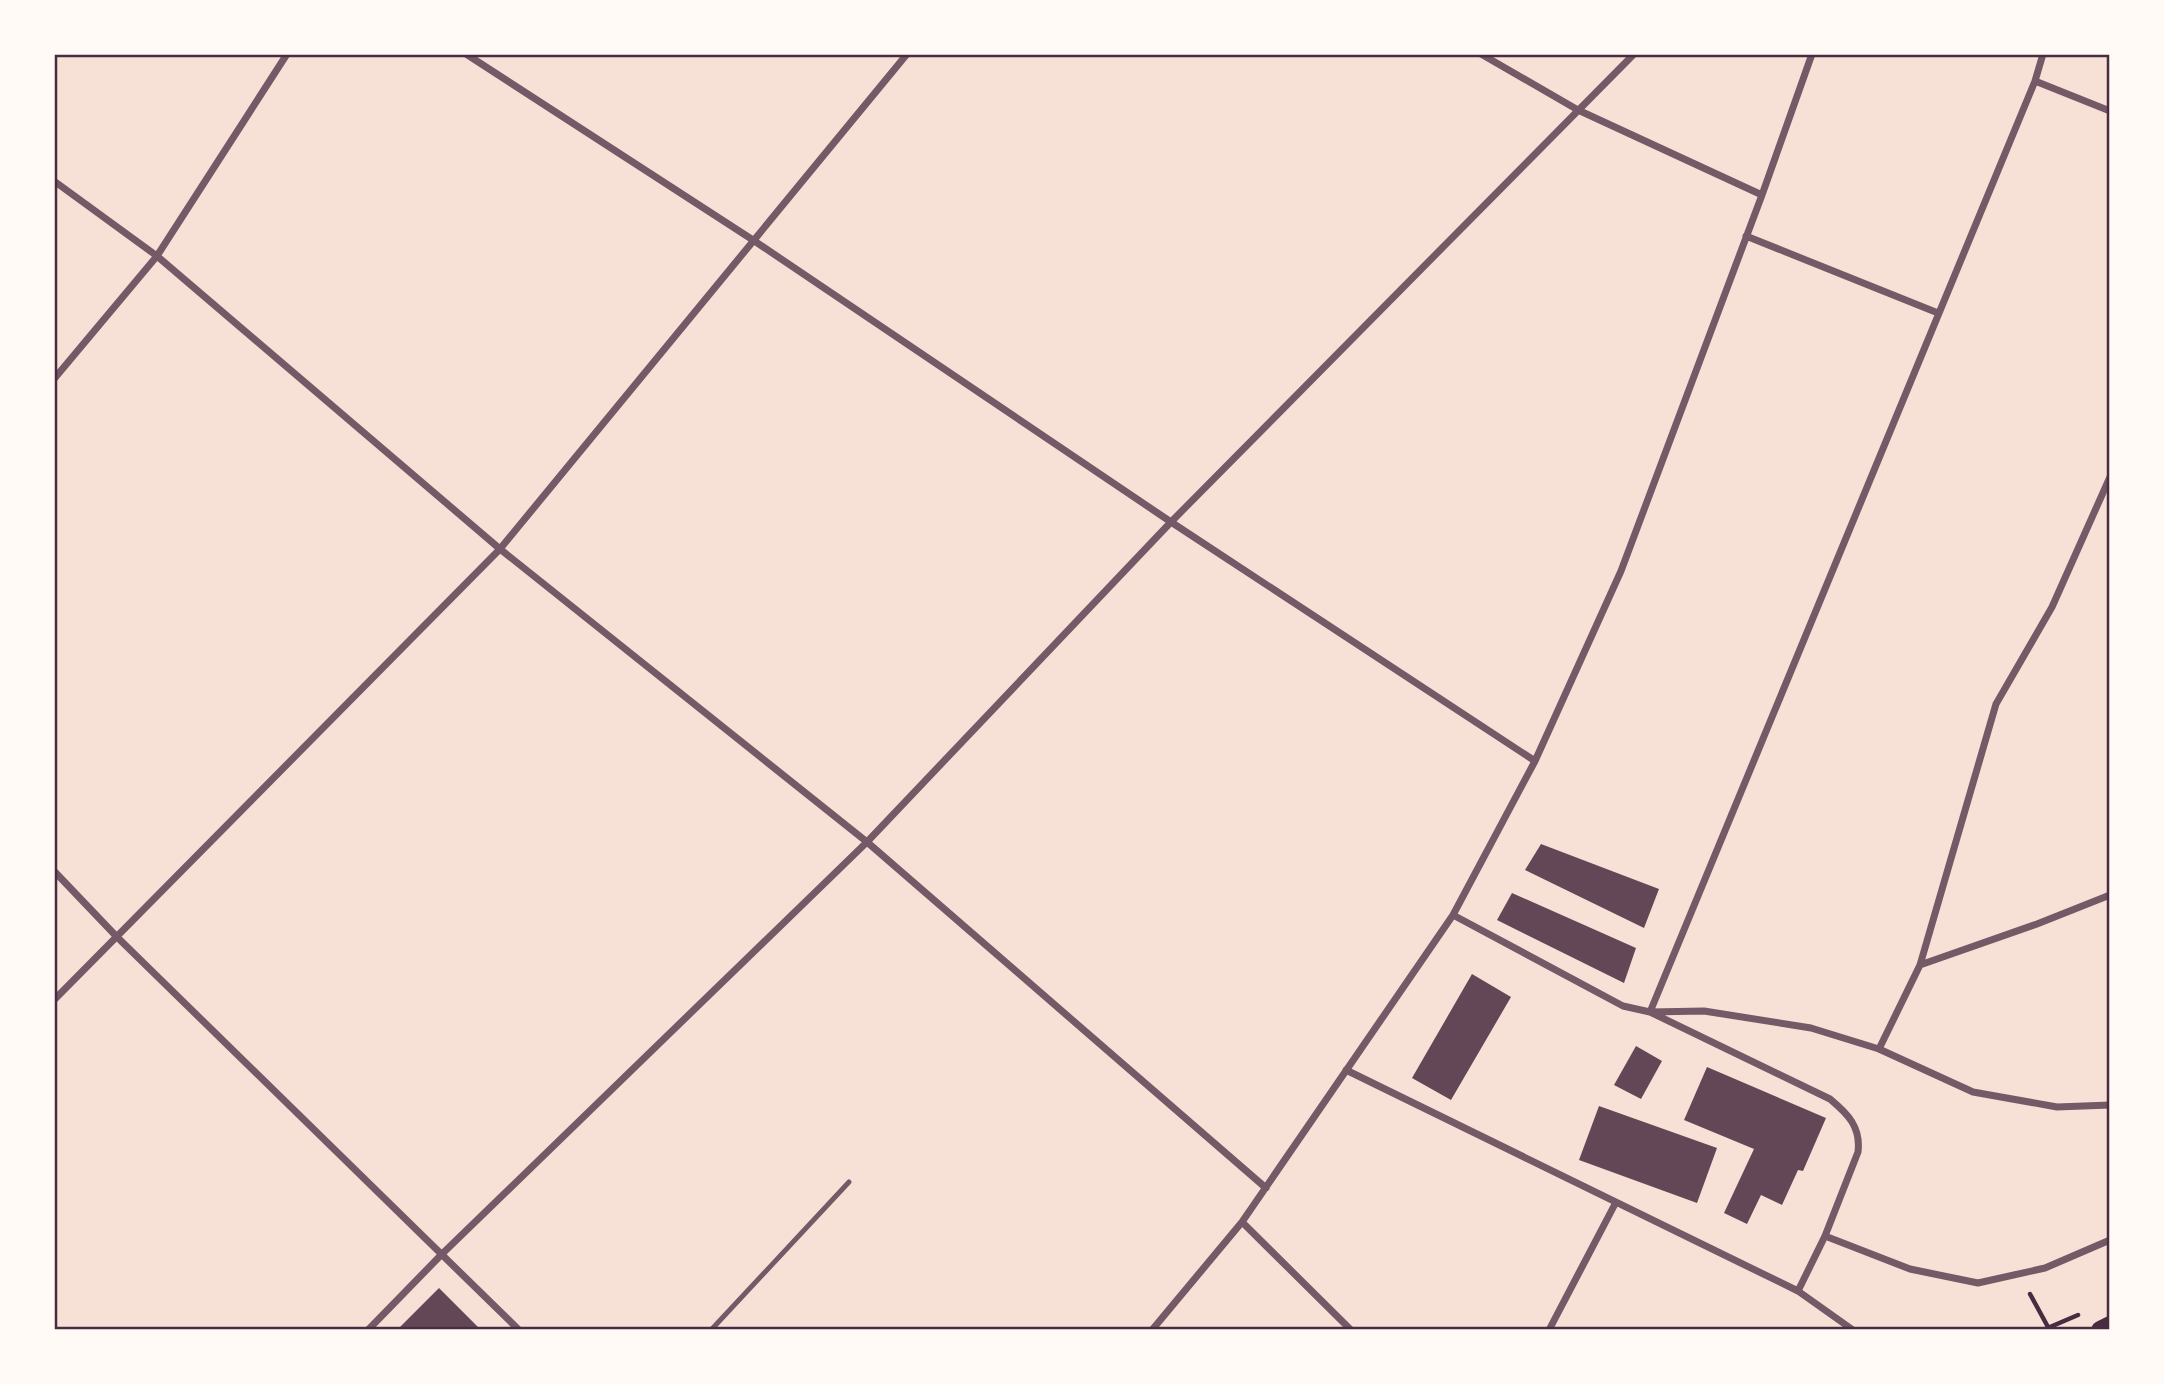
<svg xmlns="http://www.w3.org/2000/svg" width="2164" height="1384" font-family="'Work Sans',sans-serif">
<rect width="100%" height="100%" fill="#f7e1d7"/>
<path fill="#644757" d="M1541,844L1659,889L1644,928L1525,870Z
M1512,893L1636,948L1624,983L1497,920Z
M1472,974L1511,997L1451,1100L1412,1078Z
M1636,1046L1662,1061L1641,1099L1614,1085Z
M1707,1067L1826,1118L1803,1171L1798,1170L1782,1205L1761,1195L1747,1224L1724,1213L1754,1149L1684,1120Z
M1599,1106L1717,1148L1697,1203L1579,1160Z
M439,1288L481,1330H397Z"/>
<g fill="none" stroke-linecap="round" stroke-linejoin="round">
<path stroke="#4a2c40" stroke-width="4.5" d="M2030,1294L2048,1327
M2043,1330L2078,1315"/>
<path stroke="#755966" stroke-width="5" d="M711,1330L849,1182"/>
<path stroke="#755966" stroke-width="7" d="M466,54L753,240L1171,522L1535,761
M1481,54L1578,110L1762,195
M2035,81L2110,111
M54,181L157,256L500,549L867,842L1266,1188
M1746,236L1938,313
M54,379L157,256L287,54
M54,871L117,937L519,1330
M1453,915L1623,1006L1650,1012L1704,1011L1811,1028L1879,1049L1973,1092L2057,1107L2110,1105
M1920,965L2037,924L2110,895
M54,1000L500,549L907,54
M1879,1049L1920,965L1996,704L2052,607L2110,477
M1346,1070L1798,1291L1853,1330
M1242,1222L1351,1330
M1825,1236L1910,1269L1978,1283L2045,1268L2110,1240
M1798,1291L1825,1236L1858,1152C1861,1127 1848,1114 1830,1099L1650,1012L2035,81L2043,54
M368,1330L442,1254L867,842L1171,522L1634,54
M1152,1330L1242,1222L1453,915L1535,761L1621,571L1762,195L1812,54
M1549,1330L1615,1204"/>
<path stroke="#4a2c40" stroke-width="18" d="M2100,1330L2110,1325"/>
</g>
<rect width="2164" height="1384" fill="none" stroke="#fffaf5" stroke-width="112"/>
<rect x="56" y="56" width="2052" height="1272" fill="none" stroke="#4a2c40" stroke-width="2.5"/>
</svg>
